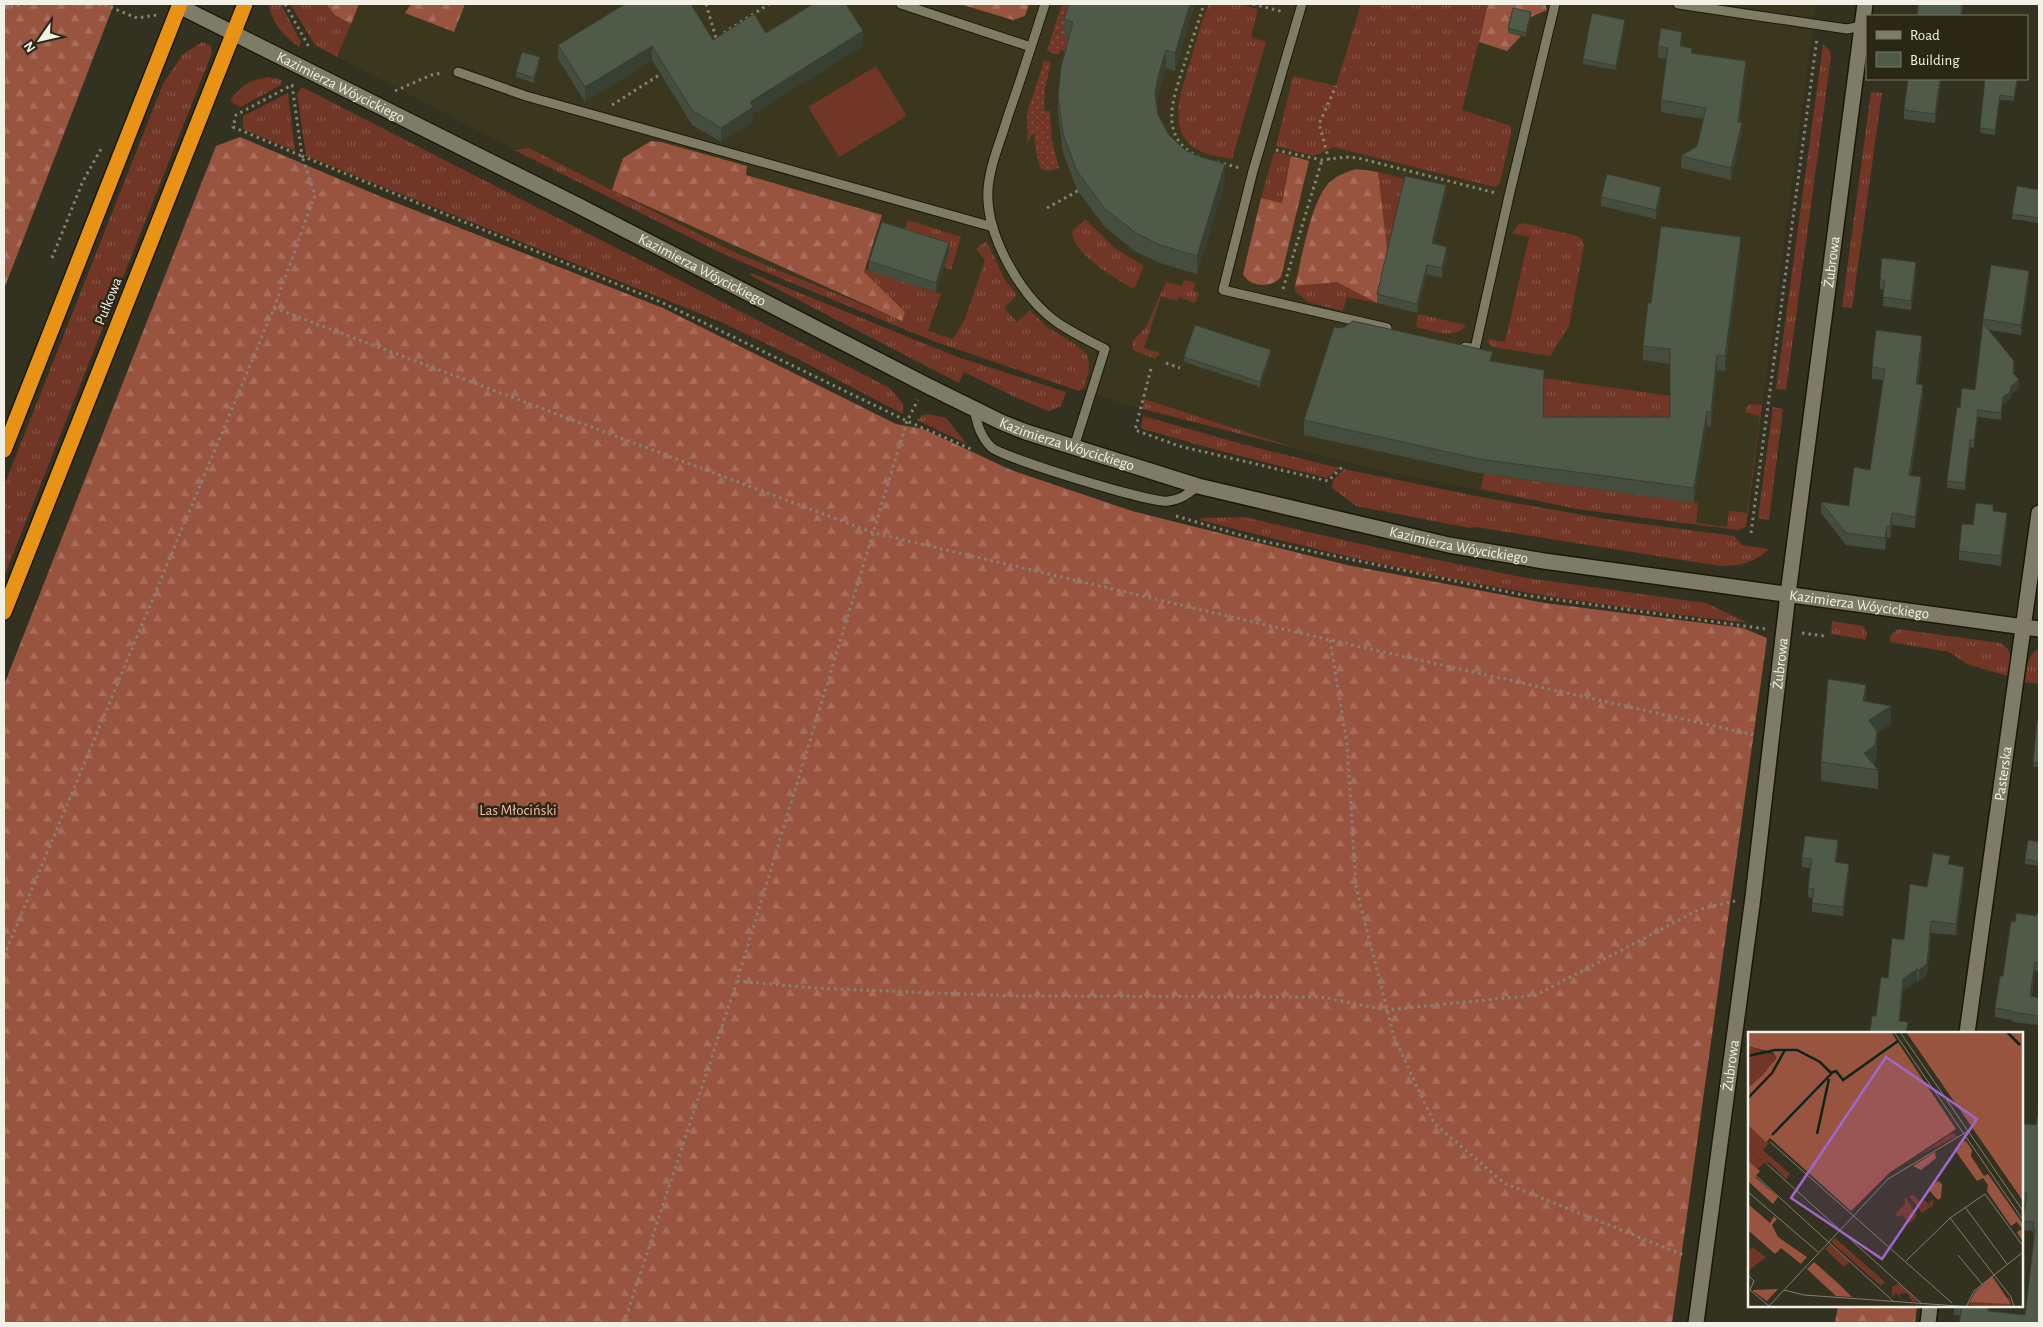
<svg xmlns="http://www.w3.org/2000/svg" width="2043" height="1327" font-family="'Alegreya Sans',sans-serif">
<defs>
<pattern id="grass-tufts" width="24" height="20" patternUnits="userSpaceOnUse" patternTransform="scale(1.25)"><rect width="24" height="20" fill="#713625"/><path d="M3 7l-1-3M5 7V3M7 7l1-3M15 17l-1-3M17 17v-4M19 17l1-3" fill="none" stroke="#865445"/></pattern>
<pattern id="forest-firs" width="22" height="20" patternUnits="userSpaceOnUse" patternTransform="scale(1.25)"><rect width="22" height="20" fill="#995440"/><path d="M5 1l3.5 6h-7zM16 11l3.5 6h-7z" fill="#a86d5c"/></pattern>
<pattern id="garden-dots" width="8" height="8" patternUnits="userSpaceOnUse" patternTransform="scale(1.25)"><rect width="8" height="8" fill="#713625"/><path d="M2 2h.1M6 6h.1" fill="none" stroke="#865445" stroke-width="1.8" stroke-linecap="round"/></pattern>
</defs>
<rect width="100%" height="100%" fill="#33311f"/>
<path fill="#3b371e" d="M359,4H1816L1746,527L1738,530L1577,509L1391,473L1122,404L970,345L937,335L734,252L529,148L514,149L337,57Z"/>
<path fill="url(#grass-tufts)" d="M269,4H281L301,42L299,47C284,36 271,23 269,4Z
M290,4H326L335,15L351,24L337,57L315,45Z
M1209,4H1239L1258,9L1251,37L1266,42L1232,159C1222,157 1211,156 1202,152C1165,135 1180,95 1189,66C1195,45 1200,24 1209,4Z
M1361,4H1488L1462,110L1511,126V134L1500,183L1495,187L1333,147L1314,156L1276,146L1293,76L1336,86Z
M202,42L211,46L212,53L4,577V486L163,84L183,54Z
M1823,44L1830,51L1831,57L1786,390L1776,389Z
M268,77L282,80L281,85L240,107L230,101C240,86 250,80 268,77Z
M302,87L890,388L903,404V414L798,359L721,322L306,156L297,94Z
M1871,92L1882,93L1852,308L1842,307Z
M288,93L295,151L243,129V116Z
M529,148L734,252L901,320L864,272L865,269L941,294L928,331L953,339L965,319L985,260L976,249L983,243L987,242L1005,280L1017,295L1004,308L1017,322L1030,310L1047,327L1078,346L1088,356L1089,369L1084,388L1079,391L933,341L770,274L717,251L514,150Z
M1277,152L1291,156L1282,203L1261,198L1274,153Z
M1378,172L1447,190L1446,194L1405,186L1388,257Z
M1085,219L1116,249L1144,266L1134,289C1117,280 1072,253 1072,232Z
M908,220L961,237L951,270L944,267L949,252L902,238Z
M1523,223L1577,236L1582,239L1584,245L1569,326L1550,356L1493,347L1487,342L1488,339L1505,342L1529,237L1512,233L1518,225Z
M751,273L955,356L1066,392L1061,406L1049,411L1017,398L964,372L959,383L750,275Z
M1184,280L1196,283L1193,290L1199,293L1195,303L1179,297L1177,301L1161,296L1144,348L1160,353L1155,359L1133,350L1132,342L1146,327L1166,282L1182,286Z
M1337,282L1377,303L1347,297L1343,311L1308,302L1295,291V286Z
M1418,314L1466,325C1455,341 1431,330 1416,327Z
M1544,378L1671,396L1670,426L1543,427Z
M1144,399L1292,447L1143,409Z
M1752,404L1762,405L1746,527L1738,530L1577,509L1481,489L1493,432L1498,476L1698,503L1696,523L1727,527L1729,511L1747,513L1760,416L1745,412L1747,406Z
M1773,407L1783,409L1769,520L1758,518Z
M929,414L946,418L967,444L917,420L923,415Z
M1143,416L1242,444L1339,468L1327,478L1206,447L1143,429L1141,427Z
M1344,469L1481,497L1606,519L1734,536L1742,545L1769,549C1754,563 1740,566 1720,566L1476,527L1470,528L1356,506L1332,488L1333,480Z
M1244,517L1374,547L1521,577L1706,603L1748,623C1656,612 1562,600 1470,582C1379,565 1290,543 1200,520L1201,518Z
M1832,621L1863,626L1867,633L1866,640L1831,634Z
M1898,629L2000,643C2016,652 2010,661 2007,676L1967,664L1949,652L1890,642V636Z
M2039,649V684L2025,682C2027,670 2026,654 2039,649Z"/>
<path fill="url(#forest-firs)" d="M4,4H114L4,289Z
M326,4H359L351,24L335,15Z
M411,4H465L454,32L405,13Z
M960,4H1029L1025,16L1013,20Z
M1488,4H1545L1547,10L1531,17L1513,13L1509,33L1521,36L1507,51L1479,42Z
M240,137L384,198L663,308L896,424L923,429L1011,470L1132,511L1347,565L1545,603L1743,628L1767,638L1672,1323H4V685L216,146Z
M651,141L661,142L747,166L746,175L882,215L864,272L905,312L902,321L612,190L623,158Z
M1291,156L1309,161L1281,277C1272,288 1250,288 1243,274L1261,198L1282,203Z
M1356,169L1378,172L1388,257L1377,303L1337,282L1295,286C1302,259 1311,198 1331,181C1338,175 1347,172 1356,169Z
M1838,1306H1917L1915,1323H1835Z"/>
<path fill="url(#garden-dots)" d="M1062,4H1074L1064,37L1073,40L1069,53L1061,50L1058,55L1047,51Z
M1044,61L1051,62L1045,89L1044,111H1050L1052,141L1059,168L1049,171L1041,169L1036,153L1034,131L1028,142L1027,113Z"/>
<path fill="#713625" d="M876,66L907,116L839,157L808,107Z"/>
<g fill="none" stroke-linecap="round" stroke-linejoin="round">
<g stroke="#1b1807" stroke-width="11">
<path id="lane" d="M901,4L1031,47
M1045,4C1033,41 1021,79 1008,116C1001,140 990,164 988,189C985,235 1021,297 1058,323C1073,333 1089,341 1105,349L1074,447
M1302,4L1253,171L1223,290L1387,328
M1678,4L1847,29L1862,26
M458,72L526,96L993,227
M1465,347L1475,349L1509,196L1555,4
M974,409C977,423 980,436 991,447C1001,457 1152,504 1168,501C1181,500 1189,493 1198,486"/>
</g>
<g stroke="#1b1807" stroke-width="18">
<g id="street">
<path id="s1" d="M1967,1033L2039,513"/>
<path id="s2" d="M1696,1323L1753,897L1788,594"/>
<path d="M1928,1323L1930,1306"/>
</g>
</g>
<g stroke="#1b1807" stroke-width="18">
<g id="secondary">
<path id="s3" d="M179,6L579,206L926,385L1001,422L1026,432L1198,486L1449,545L1544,561L2039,629"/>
<path id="s4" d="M1788,594L1865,4"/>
</g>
</g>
<g stroke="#1b1807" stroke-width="18">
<path id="highway" d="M4,450L180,4
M4,612L245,4"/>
</g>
<path stroke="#858374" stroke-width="3" stroke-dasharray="2.5 4" stroke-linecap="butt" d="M72,4L105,5L137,18L157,15
M285,4L309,47
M706,4L716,38
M1253,4L1284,12
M4,7L30,4
M724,33L769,4
M395,91L431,75L443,73
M612,105L664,72
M1276,150L1322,160L1345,157L1358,158L1496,193
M1199,157C1156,137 1174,96 1185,62C1191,43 1198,23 1204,4
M1329,160L1319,124L1336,86
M1217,162L1240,168
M1047,208L1081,189
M52,258L83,181L101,149
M1283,289L1322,160
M274,308L315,195L302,156L233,127L236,115L292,85L302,156L661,302L907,421L973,450
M1166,363L1180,368
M1151,369L1135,430L1179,446L1328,481L1344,465
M1176,516L1257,540L1523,595L1766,629
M1751,533L1817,38
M1802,633L1824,636
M1330,640L1347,744L1356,887L1394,1037L1434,1123L1504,1183L1686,1256
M4,956L274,308L874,533L1330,640L1755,735
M737,981L813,988L1014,996L1321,997L1386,1010L1536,995L1700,909L1735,901
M624,1323L737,981L907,421L918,400"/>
<use href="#lane" stroke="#7e7b67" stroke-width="9"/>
<use href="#street" stroke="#7e7b67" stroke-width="15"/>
<use href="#secondary" stroke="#7e7b67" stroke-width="15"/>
<use href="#highway" stroke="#e89316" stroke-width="15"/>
</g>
<path fill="#454d3f" d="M1194,4V7L1175,71L1166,68L1159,91L1157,103L1158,115L1169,135L1185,150L1225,183L1197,274L1160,263L1136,252L1105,227L1077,190L1063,152L1058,114V96L1068,39L1064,37V19Z
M1531,17L1526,37L1508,33V28Z
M1625,25L1616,70L1583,64V59Z
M766,33L863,46L753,114V122L721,142L692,125L652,60L585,102L558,59V45L713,40Z
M1682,43L1681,46L1692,54L1746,73L1739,122L1742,134L1731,180L1681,168V156L1697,146L1703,119L1661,112V100L1667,59L1658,58V46Z
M540,62L534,83L516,77V72Z
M1941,79L1935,123L1904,119V110Z
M1985,79H2018L2014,101L2000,100L1995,135L1980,133Z
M2039,190V223L2012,219V214Z
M1446,194L1434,244L1447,256L1442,278L1427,274L1417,313L1377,303V294Z
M1661,196L1656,219L1601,206V197Z
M949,252L936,292L869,271V261Z
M1741,252L1725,371L1717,370L1711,427L1707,426L1694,503L1479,473L1304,435V420L1343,328L1493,362L1544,384L1543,417H1670V364L1643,360V346L1651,303Z
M1916,272L1911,310L1883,306L1884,290L1880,289V279Z
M2029,280L2021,335L1989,330L2014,369V374L2019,388L2011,394L2010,399L2003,405L2001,420L1978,417L1974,448L1970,447L1965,490L1947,488V481L1975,390L1983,327V319Z
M1922,348L1918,384L1923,396L1911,475L1921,488L1915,528L1892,525L1890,538H1887L1885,550L1846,545L1821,513V502L1849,506L1870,470L1883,380L1872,379V367Z
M1271,354L1260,387L1184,362V357Z
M1993,511L2007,522L2001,566L1959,560V551L1973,525Z
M1866,702L1891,724L1877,733V750L1875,763L1873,765L1878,770V789L1821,781V762Z
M2039,721V767H2033Z
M2039,842V866L2025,864V859Z
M1838,849L1836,862L1849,873L1843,916L1812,912V898L1808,897V888L1810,868L1802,867V858Z
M1950,865L1964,878L1956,935L1931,933L1927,975L1919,981H1917L1903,991L1900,1021L1908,1033L1876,1016L1888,978L1904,940L1927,887Z
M2039,914V972L2035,971L2032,996L2039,998V1025L2012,1022V1020L1995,1017V1008L2003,976L2015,922L2036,916Z
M2022,1124L2036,1125L2039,1323L1954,1315V1306H1989V1311L2025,1315L2034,1237L2033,1235V1231L2023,1230V1221L2026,1203L2022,1202Z"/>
<path fill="#383f33" d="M1190,4H1194V7L1175,71V53Z
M1962,4H1964L1962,16H1961Z
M1531,12V17L1526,37V33Z
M1625,20V25L1616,70V66Z
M863,31V46L753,114V122L721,142V128L750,102Z
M1682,32V43L1680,58V46Z
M652,46V60L585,102V87Z
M1166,50V68L1159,91L1155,112V93L1159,73Z
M540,57V62L534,83V78Z
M1746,61V73L1738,134V122Z
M1940,79L1941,84L1935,123V114Z
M2017,79H2018L2014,101V97Z
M2000,95V100L1995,135V130Z
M1742,123V134L1731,180V168Z
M1225,164V183L1197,274V256Z
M1446,185V194L1432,252V243Z
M1661,187V196L1656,219V210Z
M1741,237V252L1725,371V356Z
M949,243V252L936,292V283Z
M1447,247V256L1442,278V268Z
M1916,262V272L1911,310V301Z
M1427,265V274L1417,313V304Z
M2029,271V280L2021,335V325Z
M1922,336V348L1916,396V384Z
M1271,350V354L1260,387V382Z
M1717,355V370L1711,427V412Z
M2019,380V388L2011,394L2010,399L2003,405L2001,420V413L2003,397L2011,386Z
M1923,385V396L1909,487V475Z
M1978,410V417L1974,448V440Z
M1707,411V426L1694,503V488Z
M1970,440V447L1965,490V483Z
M1921,477V488L1915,528V517Z
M1892,513V525L1890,538V527Z
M2007,513V522L2001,566V556Z
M1887,526V538L1885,550V538Z
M1866,685V703L1863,701Z
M1891,706V724L1877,733V750L1875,763L1868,769L1864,753L1869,720Z
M1838,840V849L1835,871V862Z
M1849,864V873L1843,916V907Z
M1964,867V878L1956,935V924Z
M1931,921V933L1927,975L1919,981V970Z
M2035,962V971L2030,1005V996Z
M1917,969V981L1903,991L1899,1032V1021L1903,979Z"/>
<path fill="#505a49" stroke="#383f33" d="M625,4H691L713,40L754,14L766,33L813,4H846L863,31L750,102L753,107L721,128L692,110L652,46L585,87L558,45Z
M1069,4H1190L1175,53L1166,50L1159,73L1155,93L1158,115L1169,135L1185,150L1195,155L1225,164L1197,256L1160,245L1136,233L1105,209L1077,171L1063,134L1058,96L1061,67L1073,22L1064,19Z
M1918,4H1962L1961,16H1917Z
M1513,8L1531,12L1526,33L1508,28Z
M1592,13L1625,20L1616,66L1583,59Z
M1661,28L1682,32L1680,46L1692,48L1691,53L1746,61L1738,122L1742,123L1731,168L1681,156L1697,146L1706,108L1661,100L1668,48L1658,46Z
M522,52L540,57L534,78L516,72Z
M1908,79H1940L1935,114L1904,110Z
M1985,79H2017L2014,97L2000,95L1995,130L1980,128Z
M1607,174L1661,187L1656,210L1601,197Z
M1405,176L1446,185L1432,243L1447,247L1442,268L1427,265L1417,304L1377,294Z
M2017,186L2039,190V218L2012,214Z
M882,222L949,243L936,283L869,261Z
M1661,226L1741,237L1725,356L1717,355L1711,412L1707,411L1694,488L1479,459L1304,420L1334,327L1343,328L1353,321L1493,352L1490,361L1544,370L1543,417H1670V349L1643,346L1648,303H1651Z
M1882,258L1916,262L1911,301L1883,297L1885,281L1880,279Z
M1991,265L2029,271L2021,325L1983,319Z
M1983,323L2014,361L2013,373L2019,380L2011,386L2010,392L2003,397L2001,413L1978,410L1974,440H1970L1965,483L1947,481L1957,407L1960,408L1962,388L1975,390Z
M1195,325L1271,350L1260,382L1184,357Z
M1876,330L1922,336L1916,384L1923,385L1909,475L1921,477L1915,517L1892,513L1890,527L1887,526L1885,538L1846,533L1821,502L1849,506L1854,467L1870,470L1885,369L1872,367Z
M1976,503L1993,505V511L2007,513L2001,556L1959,551L1962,524L1973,525Z
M1828,679L1866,685L1863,701L1891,706L1869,720L1877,732L1875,745L1864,753L1878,770L1821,762Z
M2037,721H2039V763L2033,762Z
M1805,836L1838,840L1835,862L1849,864L1843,907L1812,903L1814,889L1808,888L1812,859L1802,858Z
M2028,840L2039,842V862L2025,859Z
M1933,853L1950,856L1948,864L1964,867L1956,924L1931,921L1927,964L1919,970L1917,969L1903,979L1899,1021L1908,1022L1906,1033H1870L1872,1016H1876L1881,977L1888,978L1892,938L1904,940L1910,884L1927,887Z
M2016,913L2036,916L2037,913L2039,914V963L2035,962L2030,996L2039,998V1016L2012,1012V1011L1995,1008L2000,976H2003L2011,921L2015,922Z
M2039,1106V1323H1959L1962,1307L1954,1306H1988V1311L2025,1315L2035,1230L2033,1226L2034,1222L2023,1221L2027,1193H2022V1124L2036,1125Z"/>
<g text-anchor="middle" stroke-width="5" stroke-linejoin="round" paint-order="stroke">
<g font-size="15" fill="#f3f1e6" stroke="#2a2715">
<text dy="5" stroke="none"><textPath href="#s3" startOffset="181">Kazimierza Wóycickiego</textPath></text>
<text dy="5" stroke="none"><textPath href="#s4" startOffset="335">Żubrowa</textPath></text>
<text dy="5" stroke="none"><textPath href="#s3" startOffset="586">Kazimierza Wóycickiego</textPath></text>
<text transform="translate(108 301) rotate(-68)" y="5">Pułkowa</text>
<text dy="5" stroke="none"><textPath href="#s3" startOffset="991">Kazimierza Wóycickiego</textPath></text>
<text dy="5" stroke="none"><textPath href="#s3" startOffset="1396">Kazimierza Wóycickiego</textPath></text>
<text dy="5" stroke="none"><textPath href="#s3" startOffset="1801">Kazimierza Wóycickiego</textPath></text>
<text dy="5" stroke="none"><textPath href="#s2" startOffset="665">Żubrowa</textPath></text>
<text dy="5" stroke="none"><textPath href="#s1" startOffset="262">Pasterska</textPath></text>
<text dy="5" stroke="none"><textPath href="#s2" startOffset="260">Żubrowa</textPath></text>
</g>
<g font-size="15" fill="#fabcaa" stroke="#2a2715">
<text x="518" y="815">Las Młociński</text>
</g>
</g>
<g transform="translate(1748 1032)">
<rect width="275" height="275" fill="#33311f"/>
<path d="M0,93L21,111L15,118L42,142L38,147L21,130L17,132L2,118ZM204,101L209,104L158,130L173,122ZM166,163L173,171L177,168L180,172L185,167V173L174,181L161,164ZM157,164L169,184L162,191L154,183L150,185L147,182L157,172ZM87,206L137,250L133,254L83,210ZM82,212L102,230L99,232L96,235L77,217ZM4,215L18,225L0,239V220ZM245,244L262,266L263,275L222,273L220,272L227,260L222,270L262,266ZM151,251L170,269H164L159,261L151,262L156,269L148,261L144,265V255Z" fill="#713625"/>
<path d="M0,0H143L208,97L141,141L103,179L22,106L18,110L0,93V56L28,27L26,21L0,14ZM158,0H275V169ZM218,109L224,118L223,124L236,144L240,142L275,192V210L269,200L274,197L269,190L263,194L239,159L240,153L235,146L229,149L206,117L213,114L211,110ZM187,120L188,126L173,138L165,134ZM0,128L12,139L7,145L30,165L25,172L0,149ZM190,149L194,152L193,166L190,168L180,157ZM0,172L22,191L26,184L29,187L24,193L30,205L59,225L53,232L33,216L27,222L0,198ZM66,230L91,252L104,265L88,264L76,253L59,237ZM244,244L263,272L222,270L227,260ZM30,257L19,269L5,259V258Z" fill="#995440"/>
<path d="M0,14L29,24L16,42L0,56Z" fill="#713625"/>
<path d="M2,118L16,131L10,137L0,128Z" fill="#713625"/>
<path fill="none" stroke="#0b251a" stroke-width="2.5" d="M259,0L272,13M0,24L27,18H49L72,30L83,41L88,39L95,48L150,9M0,66L24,41L37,18M69,102L81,47M24,103L85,40"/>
<path fill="none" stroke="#807e6f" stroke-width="1" d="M146,0L275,188M152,0L275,179M22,110L204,271M19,132L173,271M8,144L145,269M0,160L70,220M217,175L259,232M202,186L263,265L266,275M210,223L234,252M158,229L202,186L237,162L275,214M0,243L6,249L2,258L21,274M36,258L56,263L224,275M20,275L140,147L220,99M218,275L226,259L275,220"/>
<path fill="#9f67cb" fill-opacity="0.15" stroke="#9f67cb" stroke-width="2.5" d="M138,25L229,87L134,227L43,166Z"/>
<rect width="275" height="275" fill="none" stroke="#f3f1e6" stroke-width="2.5"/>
</g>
<rect width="2043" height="1327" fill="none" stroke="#f3f1e6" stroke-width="10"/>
<rect x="1866" y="15" width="162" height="65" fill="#2a2715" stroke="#7a7869"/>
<rect x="1876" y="31" width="25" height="8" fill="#7e7b67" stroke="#7a7869"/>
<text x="1910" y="40" font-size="15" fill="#f3f1e6">Road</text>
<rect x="1876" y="52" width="25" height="15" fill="#505a49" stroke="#7a7869"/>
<text x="1910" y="65" font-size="15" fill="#f3f1e6">Building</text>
<g transform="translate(40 40) rotate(236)" stroke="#2a2715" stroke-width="4" paint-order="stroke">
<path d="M0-4L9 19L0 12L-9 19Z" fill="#f3f1e6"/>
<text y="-8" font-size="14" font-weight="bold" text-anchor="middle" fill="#f3f1e6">N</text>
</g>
</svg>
